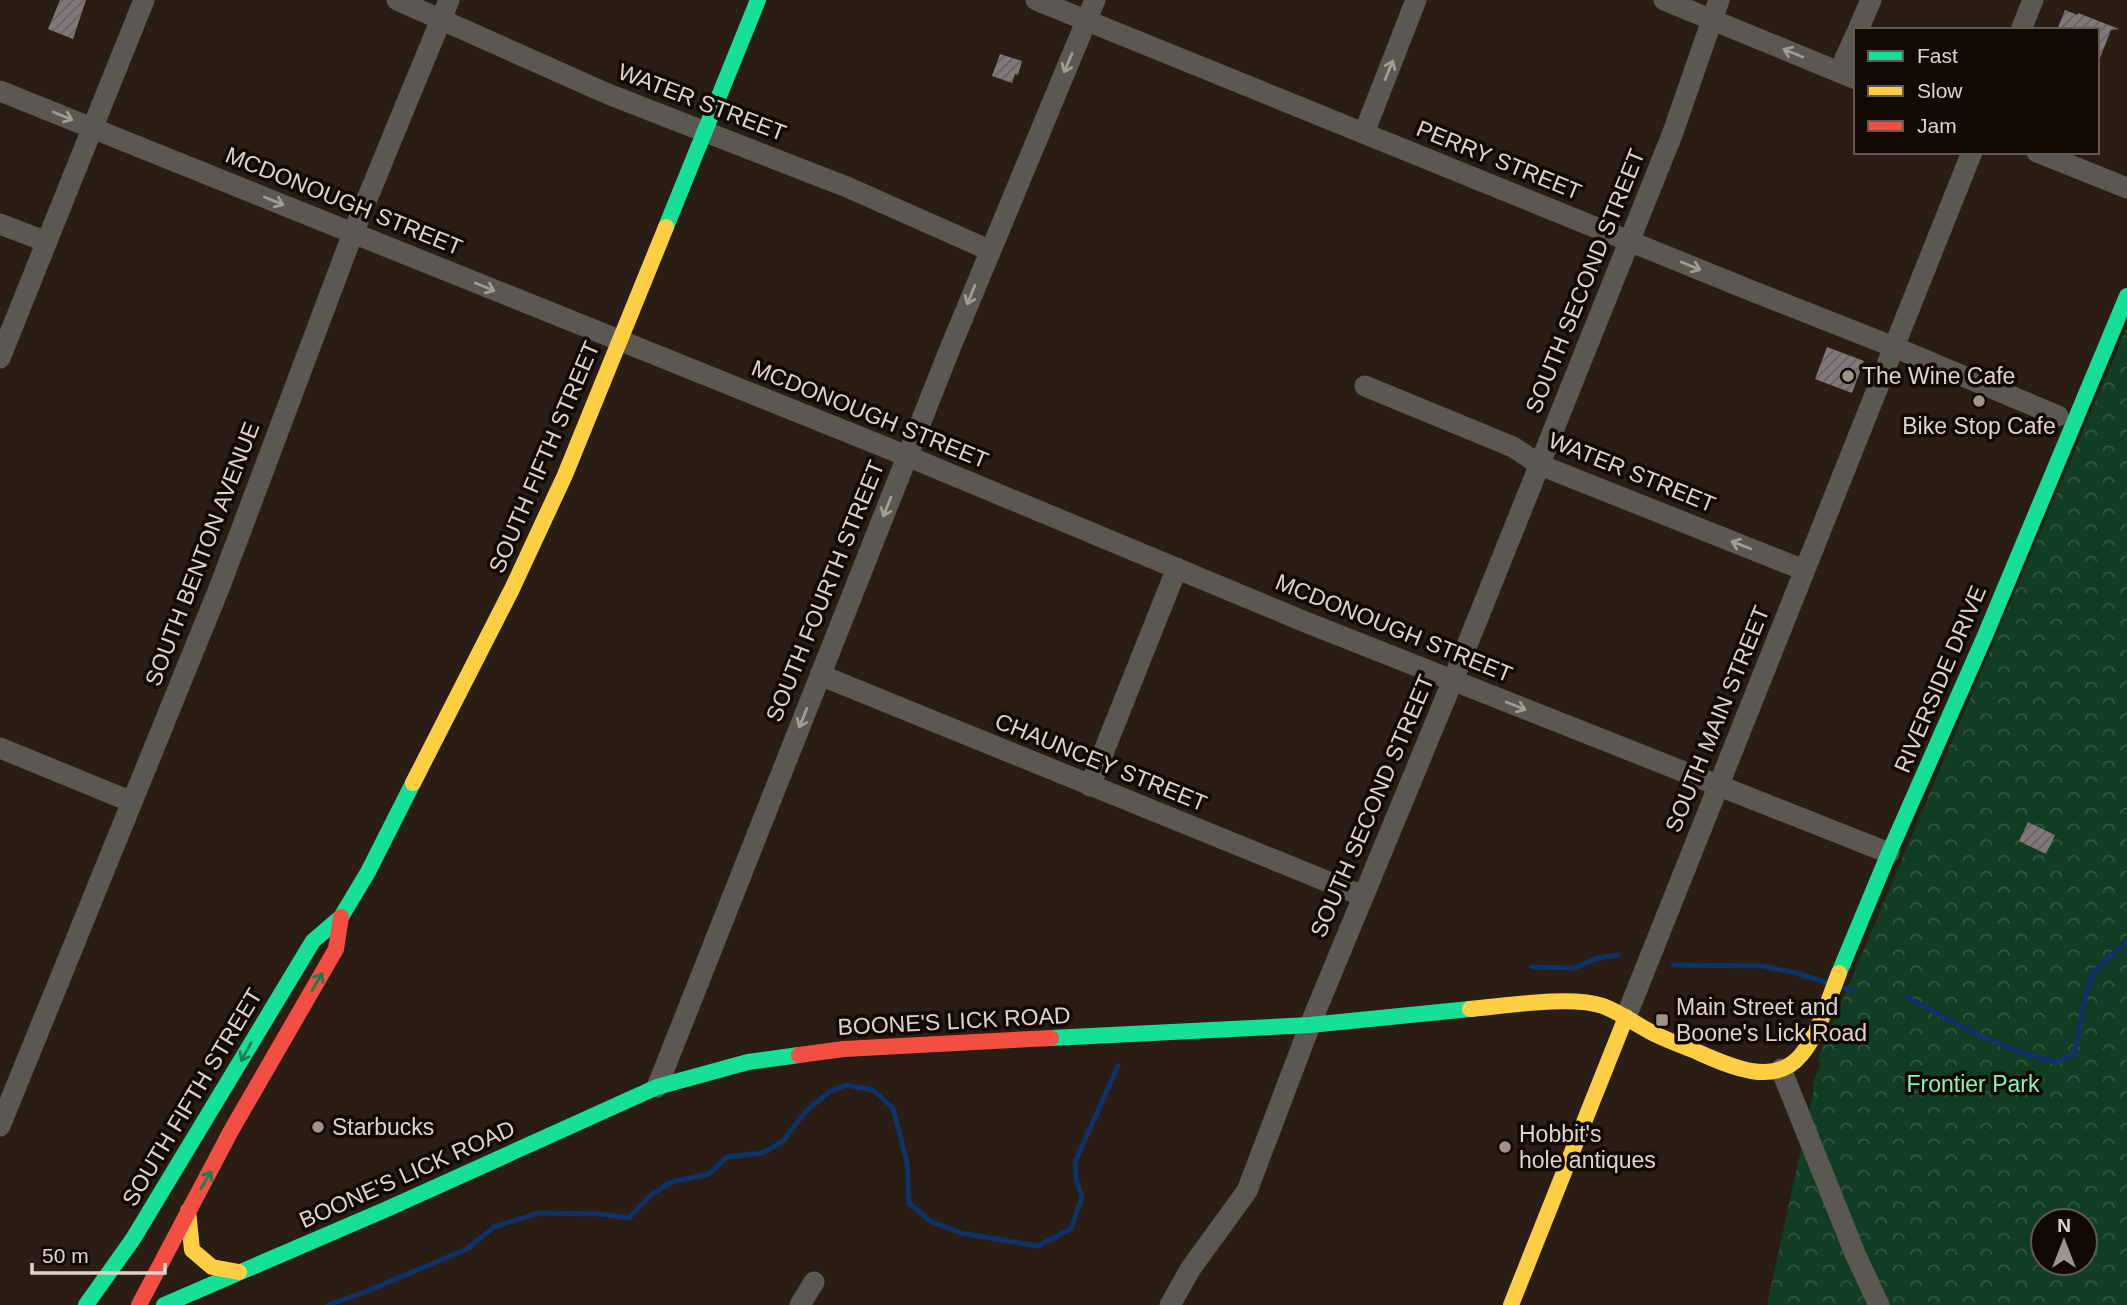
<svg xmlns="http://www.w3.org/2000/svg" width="2127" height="1305" font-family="Arial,sans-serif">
<defs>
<pattern id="park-crowns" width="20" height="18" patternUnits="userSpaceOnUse" patternTransform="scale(1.75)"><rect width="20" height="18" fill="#113d22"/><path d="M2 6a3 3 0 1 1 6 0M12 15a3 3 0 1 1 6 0" fill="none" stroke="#335841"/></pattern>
<pattern id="building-hatch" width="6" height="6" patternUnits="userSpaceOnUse" patternTransform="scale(1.75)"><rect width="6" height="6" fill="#827879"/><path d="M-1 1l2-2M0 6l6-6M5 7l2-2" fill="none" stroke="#696161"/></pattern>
</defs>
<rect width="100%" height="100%" fill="#291d14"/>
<path fill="url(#park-crowns)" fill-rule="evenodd" d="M2127,327V1305H1767L1813,1093L1814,1079L1820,1063L1817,1060ZM2043,1221H2085V1263H2043Z"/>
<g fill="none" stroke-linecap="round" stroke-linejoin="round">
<path stroke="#0f3368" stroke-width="5" d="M1673,965L1762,966L1796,973L1825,982
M1532,967L1574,968L1598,958L1618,955
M1841,987L1855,991
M1907,997C1955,1023 2003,1052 2057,1062L2074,1054C2081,1029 2081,1002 2091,978C2098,964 2115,953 2127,943
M328,1305L365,1292L467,1249L494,1227L538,1213L600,1214L629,1218L653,1193L672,1182L709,1174L727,1157L763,1153L783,1141L806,1111L829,1092L846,1085L873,1090L893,1108L907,1163L909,1203L930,1221L961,1233L1038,1246L1071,1229L1082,1197L1076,1179L1075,1162L1118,1066"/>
</g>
<path fill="url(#building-hatch)" d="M60,0H86L73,39L48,29Z
M2065,10L2078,15V13L2119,29L2111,30L2098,63L2097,30H2057Z
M1000,54L1022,61L1018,75L1015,74L1012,83L992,76Z
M1827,347L1864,361L1852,393L1815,379Z
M2028,822L2055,835L2046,854L2019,841Z"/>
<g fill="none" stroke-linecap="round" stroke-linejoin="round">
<path stroke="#5b5753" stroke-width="21" d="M397,0L608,94L847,187L989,250
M1036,0L1752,291L1894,347L2058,416
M1664,0L1856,79
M1858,30L1871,0
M2021,30L2033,0
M1839,72L1856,34
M0,91L907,456L1303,621L1889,853
M1364,133L1416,0
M2037,152L2127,188
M0,224L47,242
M0,358L144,0
M1365,386L1513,447L1540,465L1804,570
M820,675L1363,896
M0,748L132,802
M1090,786L1177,568
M1626,1017L1972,152
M1781,1069L1856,1256L1879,1305
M657,1087L951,346L1095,0
M0,1126L220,586L353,233L449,0
M800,1305L814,1282
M1170,1305L1191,1268L1247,1191L1310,1025L1453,680L1672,135L1719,0"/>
<path stroke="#16e098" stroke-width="16" d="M666,227L758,0
M1839,973L1889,853L1984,638L2127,296
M1051,1038L1310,1025L1470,1009
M86,1305L133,1239L313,941L341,917L368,872L413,783
M164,1305L387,1209L657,1087L748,1062L799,1055"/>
<path stroke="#ffcf43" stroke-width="16" d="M413,783L512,589L565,475L666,227
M1470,1009C1505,1006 1571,995 1603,1006C1619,1012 1634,1023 1649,1031C1663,1039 1679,1044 1693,1050C1725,1064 1773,1089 1801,1055C1817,1037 1830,996 1839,973
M188,1211L192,1250L212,1267L239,1272
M1511,1305L1626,1017"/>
<path stroke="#f24e42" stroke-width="16" d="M799,1055L844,1049L1051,1038
M139,1305L232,1129L336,949L341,917"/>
</g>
<defs><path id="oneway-shaft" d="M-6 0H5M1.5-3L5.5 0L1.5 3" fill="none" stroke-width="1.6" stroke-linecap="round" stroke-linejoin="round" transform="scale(1.75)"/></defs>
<g stroke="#a49b93">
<use href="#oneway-shaft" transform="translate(1793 53) rotate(-158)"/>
<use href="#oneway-shaft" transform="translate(1068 63) rotate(113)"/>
<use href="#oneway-shaft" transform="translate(1389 70) rotate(-68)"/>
<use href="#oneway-shaft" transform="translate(63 116) rotate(22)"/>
<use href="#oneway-shaft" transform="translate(274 201) rotate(22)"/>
<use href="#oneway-shaft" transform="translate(1691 266) rotate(22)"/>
<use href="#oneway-shaft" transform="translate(485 287) rotate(22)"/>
<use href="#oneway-shaft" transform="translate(971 295) rotate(112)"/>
<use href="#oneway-shaft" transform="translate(887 507) rotate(112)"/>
<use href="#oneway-shaft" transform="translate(1741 545) rotate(-159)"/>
<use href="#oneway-shaft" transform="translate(1516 706) rotate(22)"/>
<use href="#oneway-shaft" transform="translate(803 718) rotate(112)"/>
</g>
<g stroke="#147f55">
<use href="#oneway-shaft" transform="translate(317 982) rotate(-60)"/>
<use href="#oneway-shaft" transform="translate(246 1052) rotate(119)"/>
<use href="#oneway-shaft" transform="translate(206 1180) rotate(-60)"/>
</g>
<g fill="#a09389" stroke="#120904" stroke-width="2.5">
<circle cx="1848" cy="376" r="7"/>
<circle cx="1979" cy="401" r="7"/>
<rect x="1655" y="1013" width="14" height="14" rx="3.5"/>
<circle cx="318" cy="1127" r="7"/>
<circle cx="1505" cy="1147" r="7"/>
</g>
<g text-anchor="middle" stroke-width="7" stroke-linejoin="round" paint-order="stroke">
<g font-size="23" fill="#e0d2c8" stroke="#120904">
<text transform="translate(702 102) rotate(21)" y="8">WATER STREET</text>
<text transform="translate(1499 160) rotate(22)" y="8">PERRY STREET</text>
<text transform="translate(344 201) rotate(22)" y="8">MCDONOUGH STREET</text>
<text transform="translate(1585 281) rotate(-68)" y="8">SOUTH SECOND STREET</text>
<text transform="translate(870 414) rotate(22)" y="8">MCDONOUGH STREET</text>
<text transform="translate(544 457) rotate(-67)" y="8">SOUTH FIFTH STREET</text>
<text transform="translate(1632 472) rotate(22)" y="8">WATER STREET</text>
<text transform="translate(202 554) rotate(-69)" y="8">SOUTH BENTON AVENUE</text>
<text transform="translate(825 591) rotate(-68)" y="8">SOUTH FOURTH STREET</text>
<text transform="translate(1394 628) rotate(22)" y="8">MCDONOUGH STREET</text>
<text transform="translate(1940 679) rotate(-67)" y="8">RIVERSIDE DRIVE</text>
<text transform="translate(1717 719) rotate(-68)" y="8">SOUTH MAIN STREET</text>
<text transform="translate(1101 762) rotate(22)" y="8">CHAUNCEY STREET</text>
<text transform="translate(1372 806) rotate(-67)" y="8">SOUTH SECOND STREET</text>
<text transform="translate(954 1021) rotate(-3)" y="8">BOONE'S LICK ROAD</text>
<text transform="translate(192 1097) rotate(-59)" y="8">SOUTH FIFTH STREET</text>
<text transform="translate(407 1174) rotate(-24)" y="8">BOONE'S LICK ROAD</text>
</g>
<g font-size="23" fill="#e0d2c8" stroke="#120904" text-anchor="start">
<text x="1862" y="384">The Wine Cafe</text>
<text x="1979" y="434" text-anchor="middle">Bike Stop Cafe</text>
<text x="1676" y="1015">Main Street and<tspan x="1676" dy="26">Boone's Lick Road</tspan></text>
<text x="332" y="1135">Starbucks</text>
<text x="1519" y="1142">Hobbit's<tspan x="1519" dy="26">hole antiques</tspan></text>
</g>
<g font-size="23" fill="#88f5ae" stroke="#120904">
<text x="1973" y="1092">Frontier Park</text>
</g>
</g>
<rect x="1854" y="28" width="245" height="126" fill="#120904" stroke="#645952" stroke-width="2"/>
<rect x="1868" y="51" width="35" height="10" fill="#16e098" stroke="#645952" stroke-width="2"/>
<text x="1917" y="63" font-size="21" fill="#e0d2c8">Fast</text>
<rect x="1868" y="86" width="35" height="10" fill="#ffcf43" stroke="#645952" stroke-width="2"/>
<text x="1917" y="98" font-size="21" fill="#e0d2c8">Slow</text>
<rect x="1868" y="121" width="35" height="10" fill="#f24e42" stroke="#645952" stroke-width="2"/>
<text x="1917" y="133" font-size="21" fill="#e0d2c8">Jam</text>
<g transform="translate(2064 1242)"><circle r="33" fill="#120904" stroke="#645952" stroke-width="2"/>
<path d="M0-5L12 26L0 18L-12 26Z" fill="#a09389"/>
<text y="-10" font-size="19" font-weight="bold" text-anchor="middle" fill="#e0d2c8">N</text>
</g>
<path d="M32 1263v10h133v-10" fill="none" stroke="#e0d2c8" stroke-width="3.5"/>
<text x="42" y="1263" font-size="21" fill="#e0d2c8" stroke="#120904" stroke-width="5" paint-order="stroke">50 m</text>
</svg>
